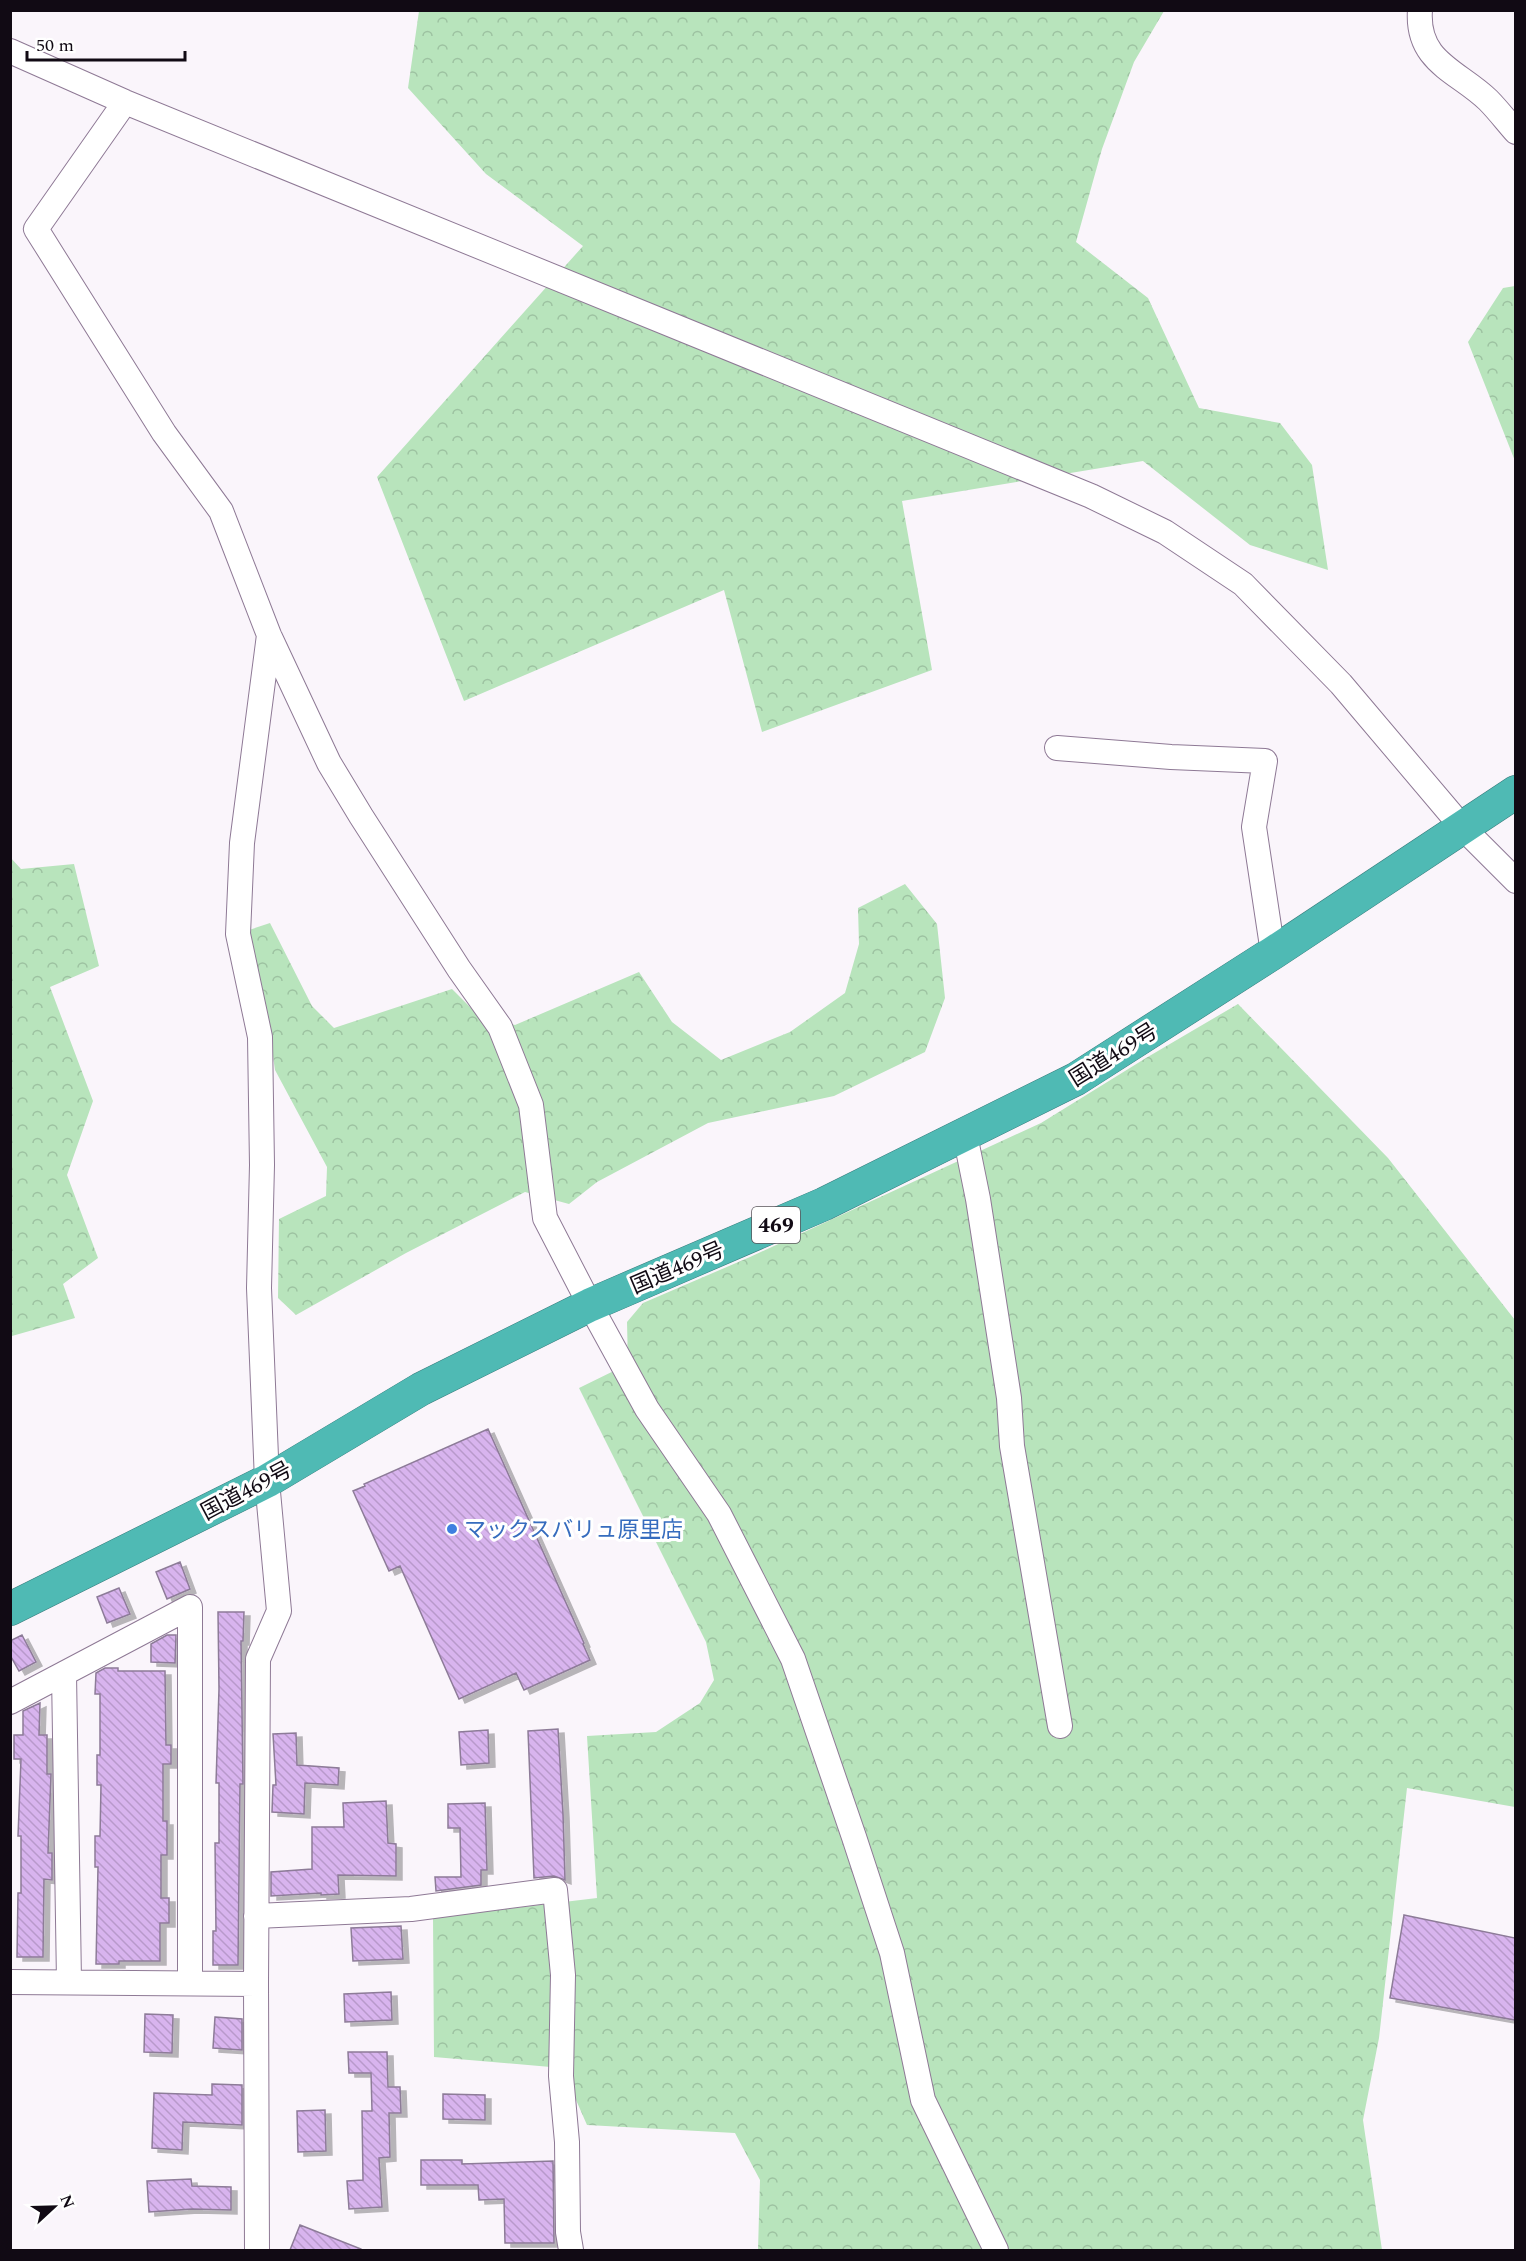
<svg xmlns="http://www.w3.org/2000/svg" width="1526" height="2261" font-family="Spectral,'Noto Sans JP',serif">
<defs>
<pattern id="forest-crowns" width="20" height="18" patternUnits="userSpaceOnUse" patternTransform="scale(1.5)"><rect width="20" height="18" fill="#b8e4bc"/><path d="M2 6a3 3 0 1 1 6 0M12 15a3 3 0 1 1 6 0" fill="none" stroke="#9dc2a1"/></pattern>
<pattern id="building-back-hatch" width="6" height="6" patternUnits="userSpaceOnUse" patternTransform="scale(1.5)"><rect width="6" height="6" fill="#d8b4ee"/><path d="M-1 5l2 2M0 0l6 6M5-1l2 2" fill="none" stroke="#b899cb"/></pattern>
<filter id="shadow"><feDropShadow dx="6" dy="4" stdDeviation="0" flood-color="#0004"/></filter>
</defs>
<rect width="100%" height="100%" fill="#faf5fb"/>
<path fill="url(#forest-crowns)" d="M419,11H1164L1134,62L1102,149L1076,242L1148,298L1199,408L1280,423L1312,465L1328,570L1250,545L1143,461L902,501L932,670L762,732L724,590L464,701L377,477L583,246L486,174L408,88Z
M1515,286H1516L1515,461L1468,342L1503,288Z
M10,857L21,869L74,864L99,966L50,987L93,1101L67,1175L98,1258L63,1284L75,1318L12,1336L10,1331Z
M905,884L937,924L945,998L925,1052L834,1096L708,1123L597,1182L569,1204L525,1192L406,1253L296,1315L278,1298L279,1219L326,1196L327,1167L275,1070L267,1016L249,930L270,923L312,1006L334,1028L452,989L478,1015L515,1025L639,972L672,1022L721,1060L790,1032L845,993L859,944L858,908Z
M1238,1004L1388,1158L1515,1320V1807L1407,1788L1379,2038L1363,2120L1382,2250H758L760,2180L735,2133L587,2125L562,2068L434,2057L433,1918L597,1898L587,1736L656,1732L700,1703L714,1680L706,1642L579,1388L628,1364L627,1322L643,1303L750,1257L1041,1123L1146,1058Z"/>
<path fill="url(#building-back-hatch)" stroke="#8d7b98" stroke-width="1.5" filter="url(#shadow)" d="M488,1429L584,1643L583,1644L590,1660L524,1690L516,1673L459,1699L400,1566L389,1571L353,1491L365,1486L364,1484Z
M180,1562L190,1589L167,1599L156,1572Z
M119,1588L130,1614L107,1623L97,1597Z
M218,1612H244L243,1641H241L243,1784H240L238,1965H213V1931H216L215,1843H219V1783H216L219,1689Z
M22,1635L36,1662L19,1671L10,1655V1641Z
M167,1635H176L175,1663L151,1662V1644Z
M105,1668H118V1671H165L166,1745H171V1764H163V1821H167V1855H161V1898H169V1923H160V1961H119V1964H96L98,1867H95V1836H100L101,1785H97V1755H100V1694H95L96,1673Z
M40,1703L39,1735H47V1774H51L48,1853H52V1880L44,1879L43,1957H17L18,1893H21V1836H18L21,1759H14V1735H23V1711Z
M558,1729L563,1814L565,1880L554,1876L534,1878L528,1731Z
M488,1730L489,1763L461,1765L459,1732Z
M296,1733L297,1765L339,1768L338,1785L305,1783L304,1814L272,1812L273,1785H276L273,1734Z
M386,1801L388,1843L396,1844V1876L338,1875L339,1894L321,1895V1893L271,1896V1872L312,1869V1827H344L343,1803Z
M485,1803L487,1870H481V1885L436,1891L435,1877H461L460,1828H448V1804Z
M1404,1915L1515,1938V2020L1390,1998Z
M401,1926L403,1959L353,1961L351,1928Z
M391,1992L392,2020L345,2022L344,1994Z
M145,2014L173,2015L172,2053L144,2052Z
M215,2017L242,2019V2050L213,2048Z
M348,2052H387L388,2087H400L401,2113H389L390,2157L379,2158L382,2207L349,2209L347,2181L363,2180L362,2111H372L371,2073H349Z
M212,2084L242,2085V2125L183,2122L182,2150L152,2148L154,2093L212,2095Z
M443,2094L485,2095V2120L443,2119Z
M325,2110L326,2151L298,2152L297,2111Z
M421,2160H462V2164L553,2161L554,2243H505L504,2199L479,2200L478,2185H421Z
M191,2179L192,2186L231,2187V2210L192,2209L149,2212L147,2181Z
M300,2225L361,2249V2250H290Z"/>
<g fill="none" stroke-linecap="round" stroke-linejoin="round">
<g stroke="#8e7995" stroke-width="26">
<path id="minor" d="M1420,10C1416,62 1458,71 1488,100C1498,110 1507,122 1516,132
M10,51L125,102L1091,496L1165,532L1243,584L1341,684L1462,827L1516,881
M125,102L36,229L164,433L221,511L269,635L329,763L361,816L459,969L500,1027L531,1105L545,1218L590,1305L647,1409L719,1514L793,1659L854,1837L892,1953L923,2100L996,2250
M1057,748L1171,757L1265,761L1254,827L1273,953
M965,1135L978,1199L1009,1398L1012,1446L1060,1726
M64,1674L69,1981
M10,1702L190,1607V1982
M256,1916L411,1909L555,1890L563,1975L561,2076L567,2142L568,2232L571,2250
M10,1982L256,1984
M257,2250L256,1984L258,1659L279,1611L267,1481L259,1288L262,1165L260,1037L238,934L242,843L269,635"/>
</g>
<g stroke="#397c7c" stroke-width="34">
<path id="highway" d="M10,1609L267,1481L421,1389L590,1305L824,1204L1076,1079L1273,953L1516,792"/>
</g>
<use href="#minor" stroke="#fff" stroke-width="24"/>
<use href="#highway" stroke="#4fbab4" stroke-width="33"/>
</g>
<circle fill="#3f7fe0" stroke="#fff" stroke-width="2" cx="452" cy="1529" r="6"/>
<g text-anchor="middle" stroke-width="6" stroke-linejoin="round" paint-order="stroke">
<rect fill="#fff" stroke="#58545a" stroke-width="1.5" x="752" y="1207" width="48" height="36" rx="4.5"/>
<g font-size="21" font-weight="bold" fill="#110a14">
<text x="776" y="1232">469</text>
</g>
<g font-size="22" fill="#110a14" stroke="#fff">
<text transform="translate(1113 1054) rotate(-32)" y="8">国道469号</text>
<text transform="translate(677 1267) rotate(-23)" y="8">国道469号</text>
<text transform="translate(246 1490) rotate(-28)" y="8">国道469号</text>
</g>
<g font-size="22" fill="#366cbe" stroke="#fff" text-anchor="start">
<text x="464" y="1537">マックスバリュ原里店</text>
</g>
</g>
<rect width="1526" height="2261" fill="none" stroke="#110a14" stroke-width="24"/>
<g transform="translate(54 2207) rotate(68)" stroke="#ffffff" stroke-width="4.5" paint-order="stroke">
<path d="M0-4.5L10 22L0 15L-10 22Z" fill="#110a14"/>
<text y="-9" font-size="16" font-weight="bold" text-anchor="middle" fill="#110a14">N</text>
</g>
<path d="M27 51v9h158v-9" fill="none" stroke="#110a14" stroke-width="3"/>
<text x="36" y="51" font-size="18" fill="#110a14" stroke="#ffffff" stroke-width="4.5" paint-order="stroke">50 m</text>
</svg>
